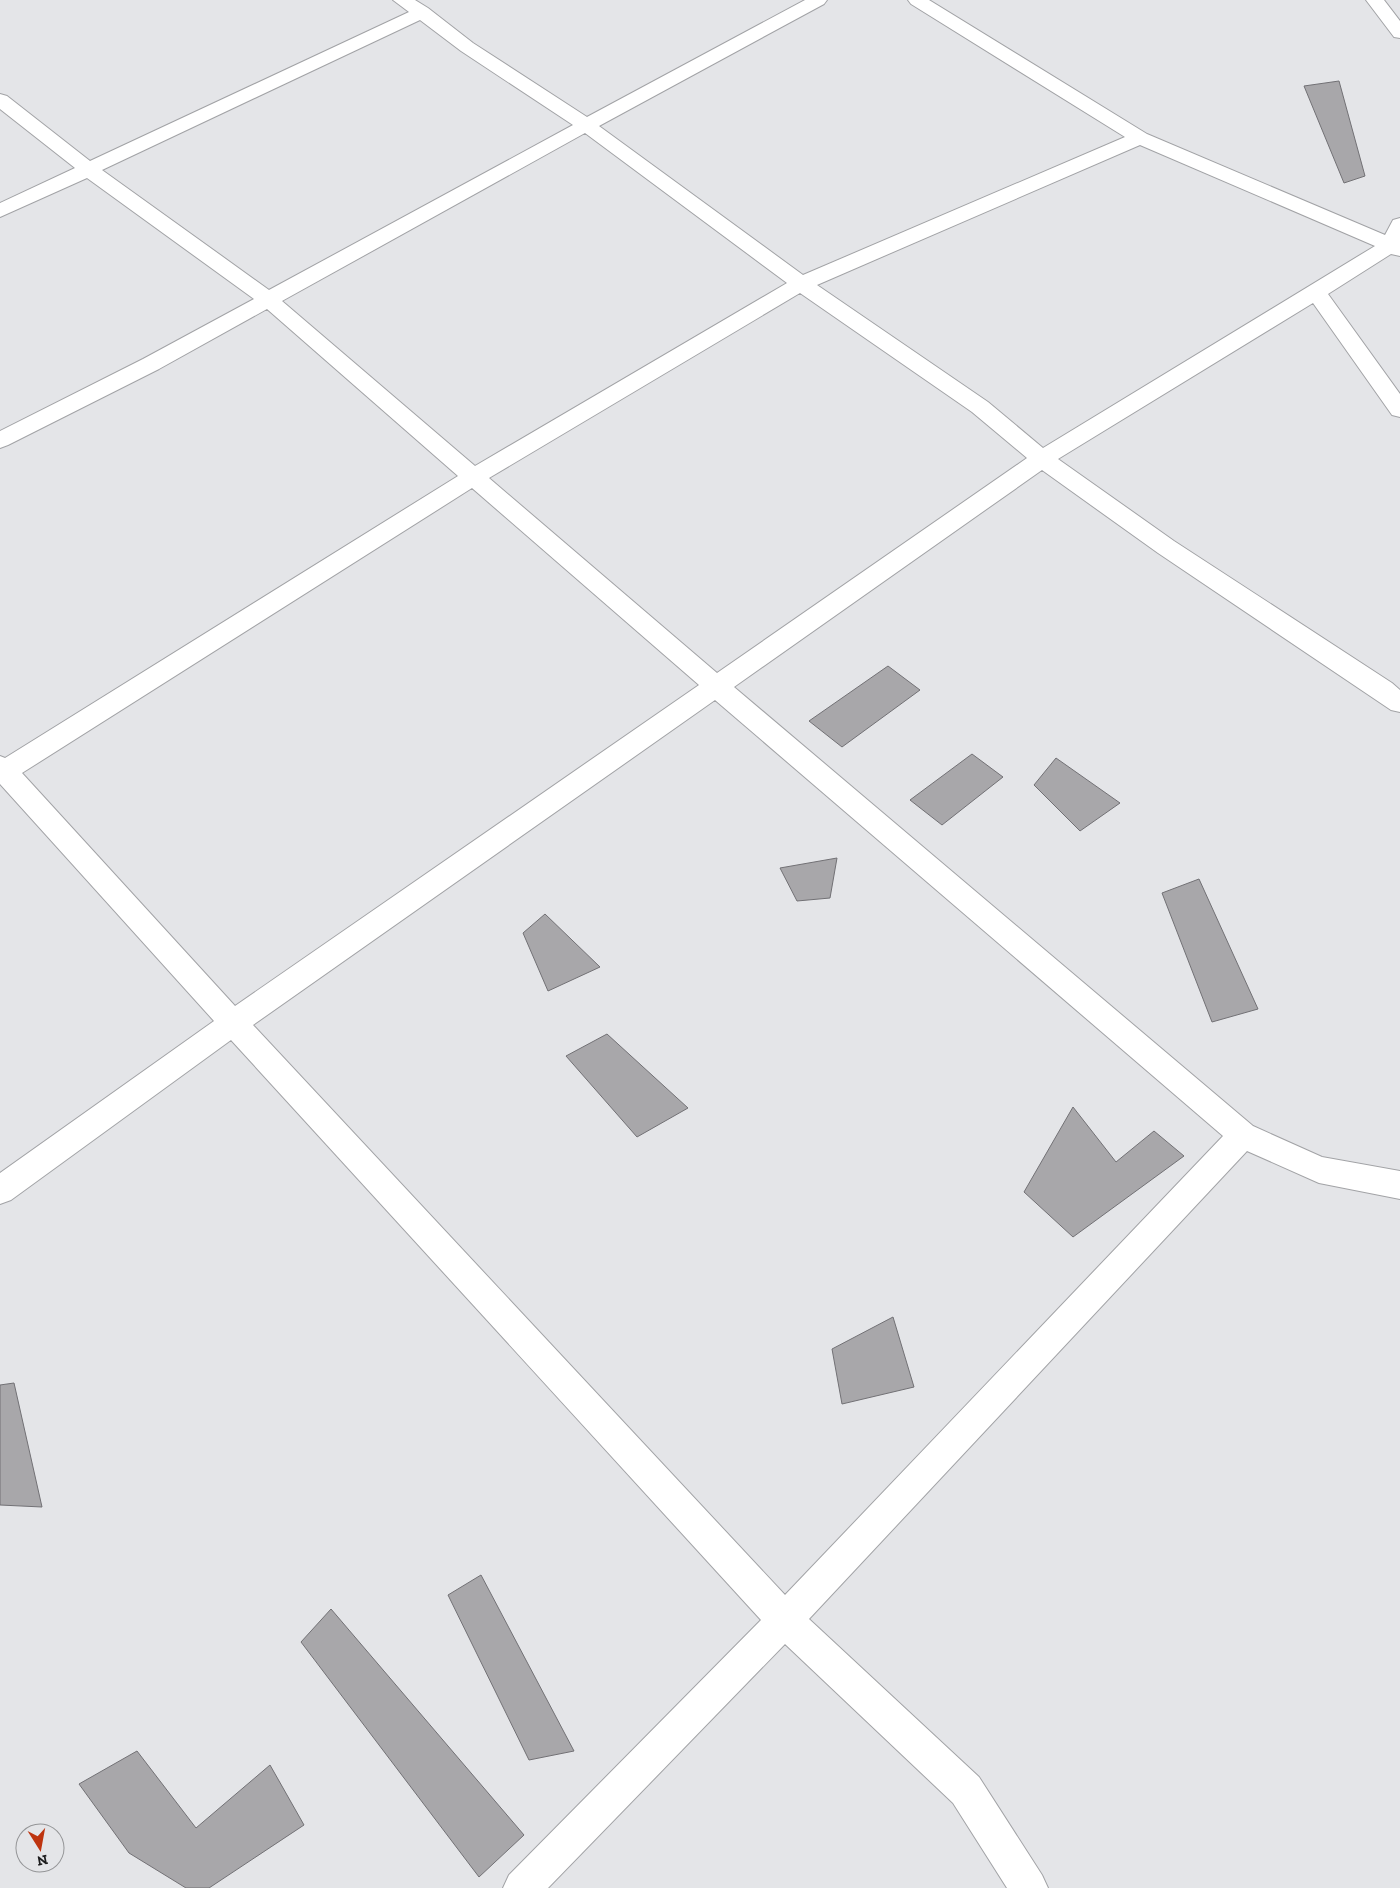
<svg xmlns="http://www.w3.org/2000/svg" width="1400" height="1888" font-family="'Zilla Slab',serif">
<rect width="100%" height="100%" fill="#e4e5e8"/>
<path fill="#a8a7aa" stroke="#727175" d="M1339,81L1365,176L1344,183L1304,86Z
M888,666L920,690L842,747L809,721Z
M972,754L1003,777L942,825L910,800Z
M1056,758L1120,803L1080,831L1034,785Z
M837,858L830,898L797,901L780,868Z
M1199,879L1258,1009L1212,1022L1162,893Z
M545,914L600,967L548,991L523,933Z
M607,1034L688,1108L637,1137L566,1056Z
M1073,1107L1116,1162L1154,1131L1184,1156L1073,1237L1024,1192Z
M893,1317L914,1387L842,1404L832,1349Z
M14,1383L42,1507L0,1505V1385Z
M481,1575L574,1751L529,1760L448,1595Z
M331,1609L524,1835L479,1877L301,1642Z
M137,1751L196,1828L270,1765L304,1825L209,1888H186L129,1853L79,1784Z"/>
<g fill="none" stroke-linecap="round" stroke-linejoin="round">
<g stroke="#a2a3a6" stroke-width="2">
<path id="street" d="M393,0H415L428,8L473,43L587,117L805,0H827L824,4L599,126L803,275L1125,137L911,4L908,0H929L1147,134L1385,235L1393,220L1400,218V256L1391,254L1328,294L1400,394V417L1392,415L1313,303L1058,459L1174,541L1392,683L1400,690V712L1391,710L1158,553L1042,470L734,687L1253,1126L1322,1157L1400,1171V1199L1319,1183L1247,1151L809,1619L979,1777L1042,1875L1048,1888H1007L953,1803L785,1644L548,1888H503L509,1875L761,1620L231,1040L11,1200L0,1204V1173L214,1021L0,784V756L5,758L458,476L267,309L159,369L8,445L0,448V431L143,359L254,299L87,178L0,217V203L75,168L0,109V94L7,96L90,161L409,12ZM420,20L461,51L573,125L269,290L102,170ZM585,133L787,283L475,466L282,301ZM1140,145L1375,246L1043,448L988,402L817,285ZM800,293L972,412L1027,458L717,673L489,478ZM472,488L699,685L235,1006L22,773ZM715,700L1223,1136L785,1595L253,1025Z
M1366,0H1384L1400,21V38L1394,37Z"/>
</g>
<use href="#street" fill="#fff" fill-rule="evenodd"/>
</g>
<g transform="translate(40 1848) rotate(169)"><circle r="24" fill="#e4e5e8" stroke="#949597"/>
<path d="M0-4L9 19L0 12L-9 19Z" fill="#be340f"/>
<text y="-8" font-size="14" font-weight="bold" text-anchor="middle" fill="#1c1c1d">N</text>
</g>
</svg>
